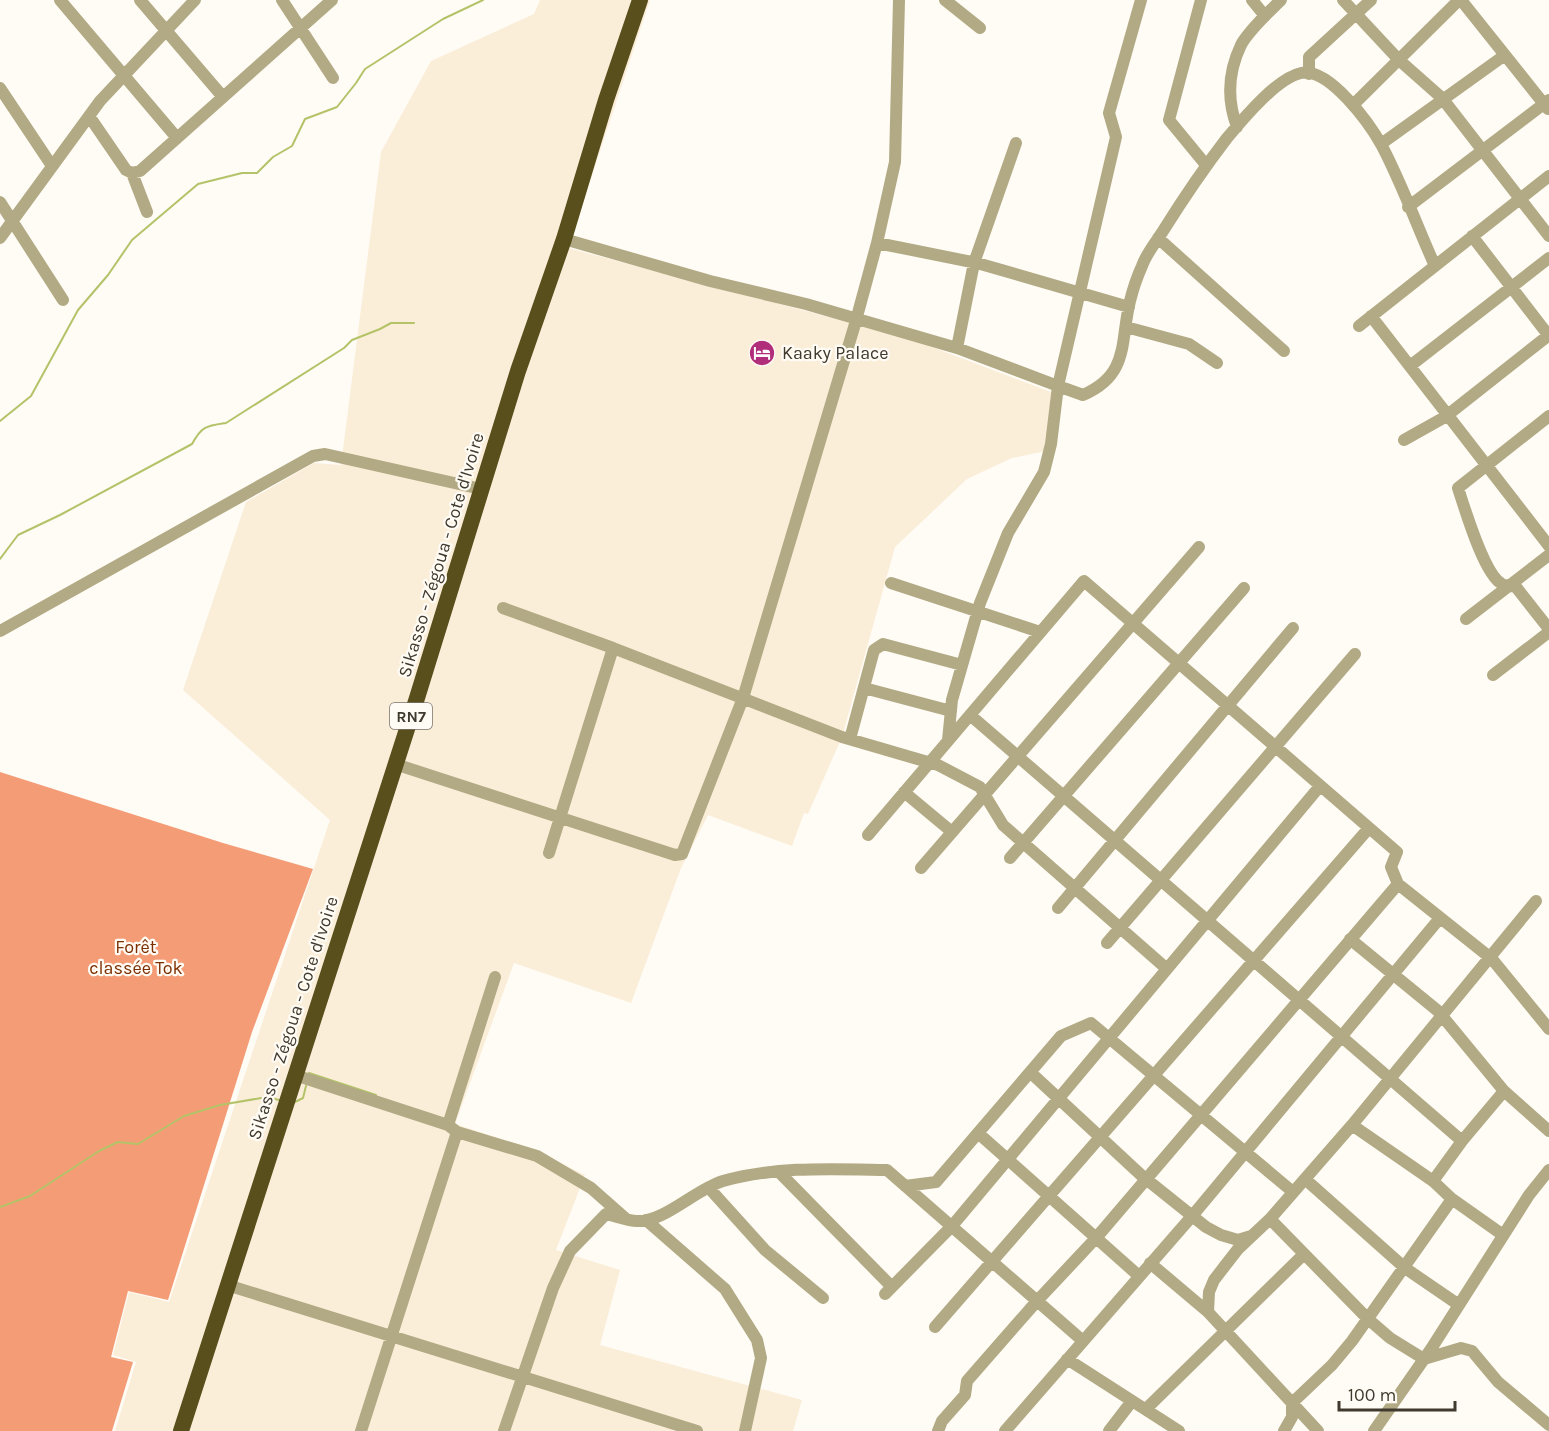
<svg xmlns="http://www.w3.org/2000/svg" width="1549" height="1431" font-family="Karla,sans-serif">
<rect width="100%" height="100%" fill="#fffbf5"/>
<path fill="#fbeed9" d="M540,0H650L568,248L908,338L1051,392L1046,451L1012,458L967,479L895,547L842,737L808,814L804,813L792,846L708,815L681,868L631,1003L514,963L455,1124L532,1149L585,1175L556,1250L620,1270L600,1345L802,1400L793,1431H115L136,1362L113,1355L129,1292L169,1302L330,820L183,690L246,502L314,463L341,465L381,152L431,61L534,14Z"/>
<path fill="#f49c76" d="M0,772L223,843L313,869L252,1032L168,1300L128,1291L111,1357L133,1362L112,1431H0Z"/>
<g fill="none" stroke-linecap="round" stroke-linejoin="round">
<path stroke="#b4c368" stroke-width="2" d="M0,421L31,396L78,310L108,275L132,240L198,184L242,173H257L273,157L292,146L305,119L337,107L356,83L365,69L443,19L483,0
M0,559L18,535L60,515L192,444C202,426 206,426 226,423L344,348L352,340L380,329L391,323H414
M309,1073L376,1095
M293,1103L303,1098L306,1086
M0,1207L30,1196L99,1151L118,1142L138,1144L184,1116L220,1105L267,1097L279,1100"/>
<path stroke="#b2aa84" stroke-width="12" d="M60,0L177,138
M140,0L223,97
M282,0L333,78
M945,0L980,28
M1141,0L1109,113L1116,137L1058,386L1083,395C1130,375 1120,341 1130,301C1133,289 1137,277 1142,266C1146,254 1156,242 1163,231C1183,199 1204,168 1227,138C1243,119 1277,78 1301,73C1329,67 1370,124 1382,146C1402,184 1417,226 1435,266
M1201,0L1169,120L1206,165
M1252,0L1265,16
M1343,0L1399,60L1442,98L1549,236
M1461,0L1548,109
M1309,74V57L1371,0
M0,88L52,166
M1353,105L1459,0
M89,116L126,170L132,173L147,212
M1237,127C1227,100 1228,72 1241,45C1249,30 1269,12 1281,0
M1381,144L1505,55
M132,173L140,171L332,0
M0,202L63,300
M1408,207L1549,100
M1472,236L1549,336
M0,238L100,101L195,0
M1158,238L1284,351
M564,239L710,281L806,304L957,348L1058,386L1051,444L1044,472L1008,533L980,603L952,700L948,740
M877,243L977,263L1129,307
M1371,316L1549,546
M1359,326L1549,176
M1126,327L1189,344L1217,363
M957,348L974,263L1016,143
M1410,366L1549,258
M1549,416L1458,488C1465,509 1484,575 1502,584C1506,586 1512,586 1516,587L1549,629
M1404,440L1445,417L1549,335
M891,583L1040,632
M503,608L613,648
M1466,619L1549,555
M0,631L313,456L325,454L481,489
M1493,675L1549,632
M864,688L951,711
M970,715L1462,1141L1504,1091L1549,1131
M850,739L874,650L883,644L962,665
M395,764L675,855L682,854L743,698L855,324L877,243L895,162L899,0
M904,792L952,832
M868,835L1084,581L1397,852L1391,867L1398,884L1492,959L1549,1029
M549,853L613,648L842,737L938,765L980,787L1003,825L1167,969
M1010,858L1244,588
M921,868L1199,547
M1058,908L1293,628
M1350,939L1438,1011L1504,1091
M1107,943L1355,654
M1030,1072L1141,1175L1206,1227L1221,1235L1238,1240L1251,1236
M295,1075L448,1125L457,1132L361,1431
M448,1125L495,977
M1352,1125L1433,1181
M457,1132L537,1156L591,1188L625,1218
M978,1133L1139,1276
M778,1171L892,1287
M1305,1179L1405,1268L1459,1305
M905,1186L936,1182L1061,1036L1091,1023L1293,1192
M709,1188L765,1250L823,1298
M1452,1199L1503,1235
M1270,1219L1368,1319L1390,1338L1424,1359L1461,1348L1472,1351L1498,1382L1549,1425
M646,1220L725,1289L757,1340L761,1358L745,1431
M1150,1263L1208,1312L1318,1431
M227,1285L697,1431
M885,1294L952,1226L1320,786
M1208,1312L1209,1292L1214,1280L1224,1267L1238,1249L1270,1219L1352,1125L1536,901
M935,1327L1369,828
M1067,1359L1179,1431
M1146,1409L1303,1255
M504,1431L553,1288L570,1251L606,1214C616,1216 627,1221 637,1221C663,1223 696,1189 723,1181C777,1166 832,1169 887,1170L1083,1341
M938,1431L942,1421L965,1395L967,1381L1037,1301L1096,1238L1398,884
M1005,1431L1193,1215L1440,918
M1109,1431L1132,1401
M1284,1431L1292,1417V1403L1332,1365L1352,1341L1452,1199L1433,1181L1462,1141
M1374,1431L1431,1349L1529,1195L1549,1170"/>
<path stroke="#584f1c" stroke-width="16" d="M181,1431L417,698L518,371L564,239L606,100L640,0"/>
</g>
<defs>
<g id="hotel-disc" transform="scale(1.35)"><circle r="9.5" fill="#b02e7a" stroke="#fffbf5"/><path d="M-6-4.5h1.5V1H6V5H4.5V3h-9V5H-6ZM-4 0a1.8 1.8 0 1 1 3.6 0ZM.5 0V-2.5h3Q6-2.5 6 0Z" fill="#fff"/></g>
</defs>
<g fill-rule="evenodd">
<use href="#hotel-disc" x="762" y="353"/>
</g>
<g text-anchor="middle" stroke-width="4.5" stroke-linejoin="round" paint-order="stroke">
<rect fill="#fffbf5" stroke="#797369" stroke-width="1.5" x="390" y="703" width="42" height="26" rx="4.5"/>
<g font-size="16" font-weight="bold" fill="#40392d">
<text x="411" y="722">RN7</text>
</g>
<g font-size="18" fill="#40392d" stroke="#fffbf5" text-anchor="start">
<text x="782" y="359">Kaaky Palace</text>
</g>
<g font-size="18" fill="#40392d" stroke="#fffbf5">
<text transform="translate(441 555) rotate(-73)" y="6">Sikasso - Zégoua - Cote d'Ivoire</text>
<text transform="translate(293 1018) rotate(-72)" y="6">Sikasso - Zégoua - Cote d'Ivoire</text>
</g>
<g font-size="18" fill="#7c2f02" stroke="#fffbf5">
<text x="136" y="953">Forêt<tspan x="136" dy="21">classée Tok</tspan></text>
</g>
</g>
<path d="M1339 1401v9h116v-9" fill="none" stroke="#40392d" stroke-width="3"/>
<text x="1348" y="1401" font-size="18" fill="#40392d" stroke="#fffbf5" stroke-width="4.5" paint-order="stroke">100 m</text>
</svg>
